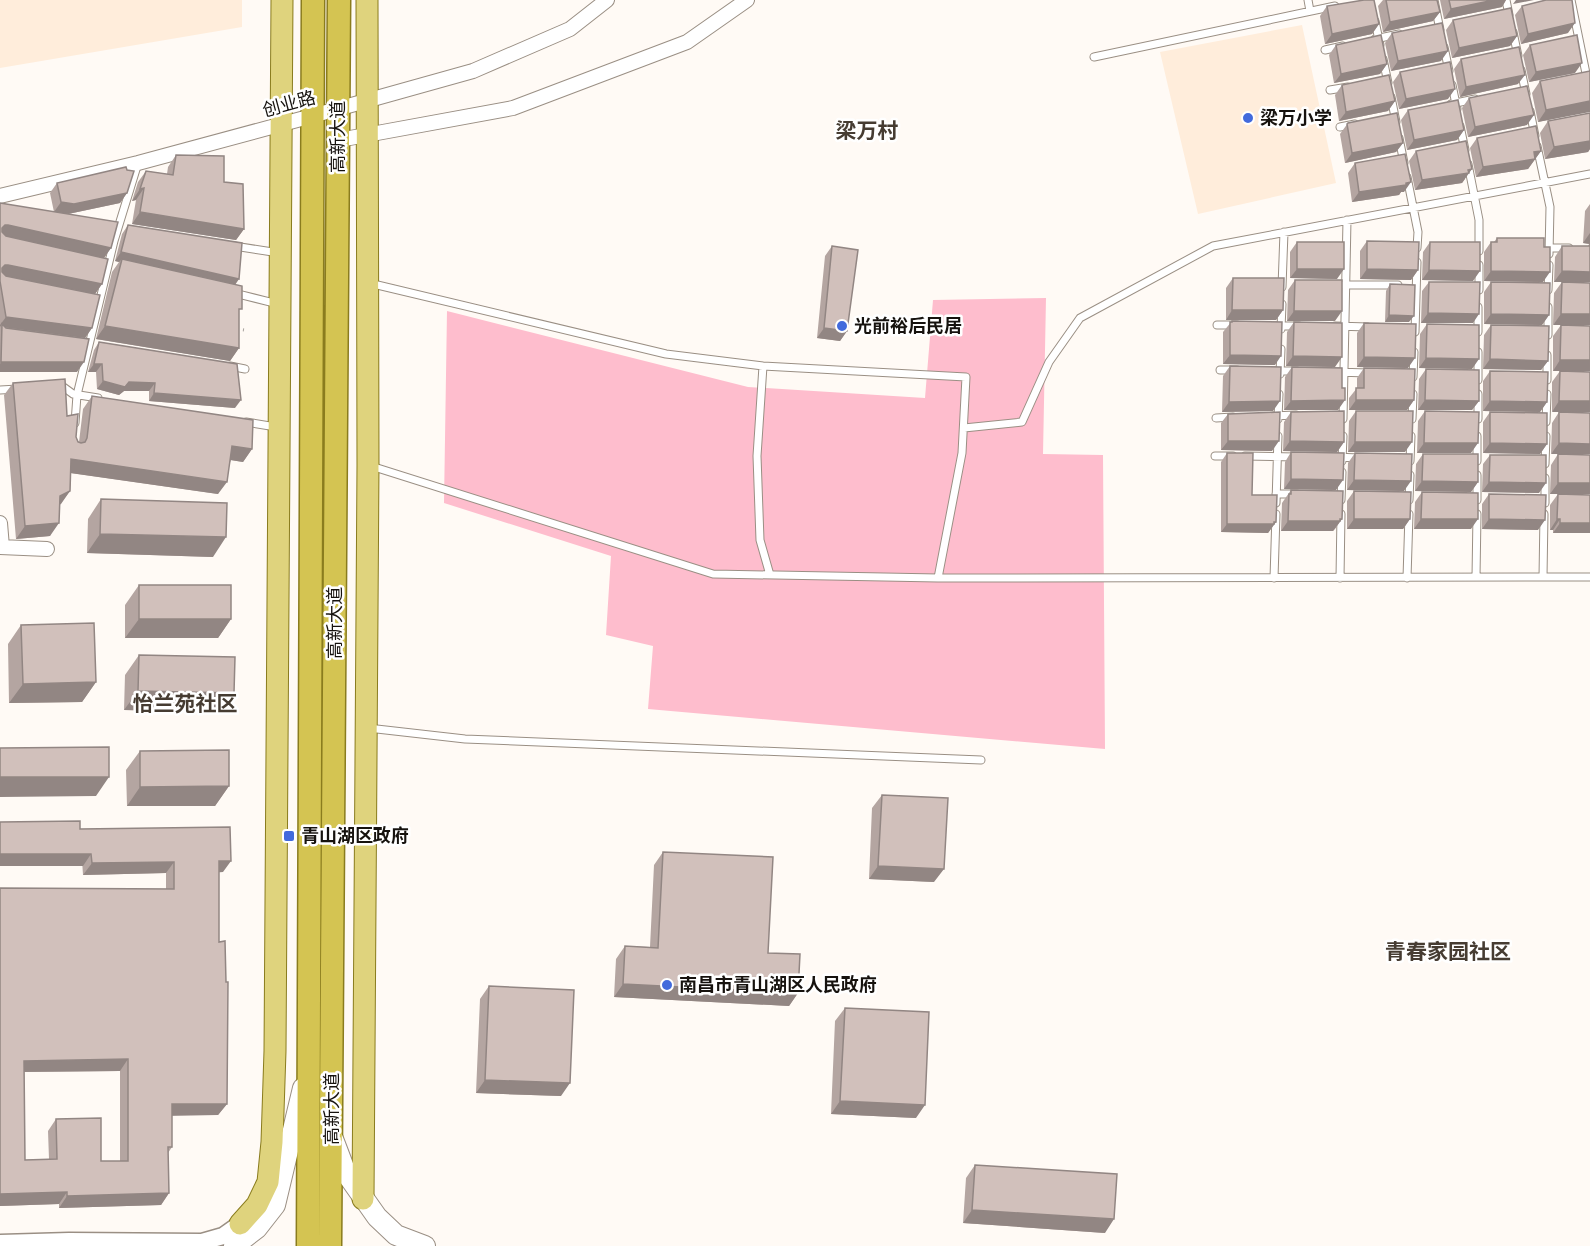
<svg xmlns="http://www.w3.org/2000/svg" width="1590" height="1246" font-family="'PT Sans','Noto Sans SC',sans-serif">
<rect width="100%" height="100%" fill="#fffaf5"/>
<path fill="#ffeddb" d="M0,0H242V27L0,68Z
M1302,25L1336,183L1198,214L1160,52Z"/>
<path fill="#febdcd" d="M1046,298L1043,454L1103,455L1105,749L648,709L653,646L606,635L611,556L444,503L447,311L748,387L925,398L933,300Z"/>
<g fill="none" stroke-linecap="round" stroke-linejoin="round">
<g stroke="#9a8f84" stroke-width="9">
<path id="service" d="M1308,0L1310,11
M1434,0L1440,30
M1506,0L1509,15
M1571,0L1590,93
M1375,21L1380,45
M1513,32L1518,56
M1375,39L1399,34
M1444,47L1449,71
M1325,50L1343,46
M1094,57L1335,6
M1383,59L1388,83
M1521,70L1526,94
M1452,85L1457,109
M1330,90L1348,87
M1391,97L1396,122
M1451,104L1475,99
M1530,111L1535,136
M1460,126L1465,150
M1340,127L1355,124
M1399,138L1404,163
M1537,146L1550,207L1549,254
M1468,164L1479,220V251
M1407,177L1418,232L1417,248
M234,246L279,253
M1549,248H1569
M369,283L666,354L763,366L966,377L962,453L938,578
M1344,285H1398
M1282,287L1284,232
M1479,290V265
M1548,290L1549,265
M234,293L278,304
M1217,325H1237
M1275,326H1299
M1335,326L1368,327
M1281,329L1282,304
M1415,332L1417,262
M1478,332V307
M1548,335V307
M230,366L245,369
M763,366L757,456L760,540L770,575
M1220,370H1237
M1272,371H1297
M1335,372L1368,373
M1280,374L1281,349
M1413,377L1414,352
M1478,380V352
M1547,380V355
M59,386H62L73,394L98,398
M0,390L18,389
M1272,416L1296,415
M1216,418L1233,417
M1278,419L1279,394
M1343,419L1347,220
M1412,419L1413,394
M1478,419V394
M246,422L276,427
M1546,422L1547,394
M75,423L77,395L114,241L138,163
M964,428L1022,422L1049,362L1080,318L1213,246L1590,174
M1215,456H1233
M1245,456L1296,457
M1335,457L1359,458
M1342,461L1343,436
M1410,461L1411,436
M1477,461V436
M1545,464L1546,436
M371,466L713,574L938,578L1590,577
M1276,494H1297
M1341,500L1342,472
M1409,500L1410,475
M1477,500V475
M1276,503L1278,436
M1545,503V478
M1476,577L1477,514
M1543,577L1544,514
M1274,578L1276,514
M1340,578L1341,514
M1407,578L1409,514
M368,728L465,739L981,760"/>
</g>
<g stroke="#9a8f84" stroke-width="16">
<path id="minor" d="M339,140L513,108L687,42L747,0
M0,196L138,163L312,116L473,71L570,29L607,0
M0,523L2,547
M0,547L47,549"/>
</g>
<g stroke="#9a8f84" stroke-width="19">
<path id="tertiary" d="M0,1243L69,1241L202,1242L223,1236L240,1224"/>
</g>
<g stroke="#9a8f84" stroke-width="22">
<path id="secondary" d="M333,1139L346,1173L377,1217L396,1235L425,1246
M234,1246L257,1228L275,1205L303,1088"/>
</g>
<g stroke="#8a7c1e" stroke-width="23">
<path id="primary" d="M363,1199L368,465L367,0
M240,1224L257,1205L268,1182L272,1142L275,1051L282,0"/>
</g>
<g stroke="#8a7c1e" stroke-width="25">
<path id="trunk" d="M308,1246L313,0
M330,1246L339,0"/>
</g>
<path stroke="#aba6a2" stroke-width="3" stroke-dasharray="1.5 4.5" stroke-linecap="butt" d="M237,329L244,330"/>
<use href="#service" stroke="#fff" stroke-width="7"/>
<use href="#minor" stroke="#fff" stroke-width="14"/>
<use href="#tertiary" stroke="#fff" stroke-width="16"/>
<use href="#secondary" stroke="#fff" stroke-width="20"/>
<use href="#primary" stroke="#dfd37d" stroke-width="21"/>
<use href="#trunk" stroke="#d4c452" stroke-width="22"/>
</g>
<path fill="#b4a5a1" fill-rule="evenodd" d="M1383,0H1437L1440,12L1433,21L1383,32L1378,6Z
M1440,0H1506L1502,7L1444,19Z
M1327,6L1379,24L1372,34L1325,44L1320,16Z
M1522,6L1568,33L1521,44L1515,15Z
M1453,20L1517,36L1510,46L1452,58L1446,30Z
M1392,33L1441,61L1391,71L1385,43Z
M1336,45L1387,64L1380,74L1334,83L1329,55Z
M1530,45L1575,73L1529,82L1523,55Z
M1461,59L1518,84L1460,97L1454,69Z
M1400,72L1448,99L1399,109L1393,82Z
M1540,81L1589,111L1538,122L1532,93Z
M1342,85L1395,101L1388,111L1339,121L1335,95Z
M1469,98L1527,125L1468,137L1462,108Z
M1408,110L1464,130L1457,140L1407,150L1401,120Z
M1590,113V149L1588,152L1545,159L1540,133L1548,121Z
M1348,123L1403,143L1396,152L1345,163L1340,134Z
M1477,138L1541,151L1528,169L1476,177L1470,148Z
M1416,151L1465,179L1462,183L1415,190L1409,161Z
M176,155L224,182L244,229L236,240L132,224L136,200L132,201L138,182L146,171L167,174L168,167Z
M1355,163L1404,192H1401L1399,195L1352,202L1348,173Z
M57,183L127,193L120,203L68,214L111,248L104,258L102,284L95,294L92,328L85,338L6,328L77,372H0V203L54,212L50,193Z
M1590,204V282H1554L1555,257L1562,246H1588L1589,244L1583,243L1585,211Z
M128,225L235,285L239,313V348L230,361L96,339L112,272L119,262L115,261L122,234Z
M1497,238L1543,282L1484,281V252L1491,242H1494Z
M1367,241L1418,270L1411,280L1360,279V251Z
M1297,242L1337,279L1290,278V252Z
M1430,242L1473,281L1422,280L1423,252Z
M832,246L847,331L840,341L817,338L825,256Z
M1233,278L1283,310L1276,320H1226V288Z
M1295,280L1335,321H1287L1288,290Z
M1429,282L1473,323H1421L1422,291Z
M1491,282L1549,315L1542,325L1484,324V292Z
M1562,282L1590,283L1553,325L1554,293Z
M1390,284L1409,322H1385L1386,291Z
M1232,321L1275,365L1223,364V332Z
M1294,322L1335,367L1286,366L1287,332Z
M1364,323L1408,368L1357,367V333Z
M1427,324L1472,369L1419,368L1420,334Z
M1491,325L1548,361L1541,370L1483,369L1484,335Z
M1561,325L1590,371H1553V336Z
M99,342L235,408L149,401V391H124L119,395L97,389L96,372H88L94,350Z
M1230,366L1273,411L1222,412L1223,376Z
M1292,367L1338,410H1284L1285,377Z
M1364,368L1414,400L1407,410H1349V398L1357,388V378Z
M1426,369L1479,401L1472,410H1418L1419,379Z
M1490,371L1547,402L1540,412L1483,411V381Z
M1560,371L1590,372L1552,412V382Z
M13,383L67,416L76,437L79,442L83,409L92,396L252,449L243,462L231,460L218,494L71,473L70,491L60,504L50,536L16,539L4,395Z
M1356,411L1405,452H1348L1349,421Z
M1425,411L1471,453H1417L1418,421Z
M1291,412L1344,442L1337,452L1283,451L1284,422Z
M1490,412L1547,444L1540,454L1483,453V422Z
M1559,412L1590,413L1551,454L1552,423Z
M1228,414L1272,451L1221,450V423Z
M1291,452L1336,490L1284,489L1285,462Z
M1227,453L1252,495L1276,522L1268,533L1221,532V462Z
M1355,453L1404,491L1347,490L1348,463Z
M1423,454L1478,482L1471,492L1415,491L1416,464Z
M1558,454L1590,494H1550L1551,465Z
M1490,455L1539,493L1482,492L1483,464Z
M1291,490L1342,519L1335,529L1333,531H1281L1282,503Z
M1354,491L1410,519L1403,529H1347V501Z
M1422,492L1471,529H1414L1415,502Z
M1489,494L1538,530L1482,529V504Z
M1558,494L1590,533H1553V530H1550V505Z
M101,499L213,557L87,553L88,519Z
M139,585L231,619L218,638H125V605Z
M21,625L96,682L82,702L9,703L8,644Z
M139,655L234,693L220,712L124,710L125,675Z
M140,751L229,786L215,806H127L126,770Z
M882,795L934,882L869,879L872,808Z
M80,829L223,872H219V942L227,1104L218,1115H172V1147L168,1153L169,1193L161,1205L59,1208V1204L0,1206V888L166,889V873L83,875ZM120,1071V1161H101L56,1119L48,1131L49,1159L25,1160L24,1072Z
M663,852L768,953L798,993L789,1006L614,997L616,959L625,946L650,947L654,865Z
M489,986L561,1096L476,1093L480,999Z
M845,1008L916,1118L831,1114L835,1021Z
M975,1165L1105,1233L963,1223L966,1178Z"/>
<path fill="#928683" d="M1494,0H1506L1502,7L1444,19L1451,9Z
M1516,0H1534L1513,4Z
M1440,12L1433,21L1383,32L1390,22Z
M1575,23L1568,33L1521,44L1528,34Z
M1379,24L1372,34L1325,44L1332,34Z
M1517,36L1510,46L1452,58L1459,48Z
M1448,51L1441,61L1391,71L1398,61Z
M1582,63L1575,73L1529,82L1536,72Z
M1387,64L1380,74L1334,83L1341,74Z
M1525,75L1518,84L1460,97L1466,87Z
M1455,89L1448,99L1399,109L1406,99Z
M1395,101L1388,111L1339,121L1346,112Z
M1590,101V112L1538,122L1546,110Z
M1534,115L1527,125L1468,137L1475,127Z
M1464,130L1457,140L1407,150L1414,140Z
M1590,141V149L1588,152L1545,159L1554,147Z
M1403,143L1396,152L1345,163L1352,153Z
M1541,151L1528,169L1476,177L1483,167L1534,152Z
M1472,169L1462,183L1415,190L1422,180Z
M1411,182L1404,192H1401L1399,195L1352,202L1359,192Z
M144,188L136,200L132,201L140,189Z
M127,193L120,203L68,214L54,212L61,202Z
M140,212L244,229L236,240L132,224Z
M5,225H8L111,248L104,258L1,235L0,231Z
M1590,233V244L1583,243Z
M121,252L239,279L233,288L122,259L119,262L115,261Z
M5,265H8L102,284L95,294L0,275V271Z
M1297,269H1344L1337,279L1290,278Z
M1367,269L1418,270L1411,280L1360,279Z
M1429,270L1480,271L1473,281L1422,280Z
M1491,271L1550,272L1543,282L1484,281Z
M1562,271L1590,272V282H1554Z
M1232,310H1283L1276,320H1226Z
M1294,311H1342L1335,321H1287Z
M1428,313L1479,314L1473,323H1421Z
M1491,314L1549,315L1542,325L1484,324Z
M1561,314H1590V325H1553Z
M1389,315L1414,316L1409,322H1385Z
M6,317L92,328L85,338L2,327V324L0,327V325Z
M105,326L239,348L230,361L96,339Z
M824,328L847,331L840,341L817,338Z
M1230,355L1281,356L1275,365L1223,364Z
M1293,356L1342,357L1335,367L1286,366Z
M1364,357L1415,358L1408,368L1357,367Z
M1426,358L1479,359L1472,369L1419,368Z
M1490,359L1548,361L1541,370L1483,369Z
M1560,360H1590V371H1553Z
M1,362H84L77,372H0V364Z
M94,364H102L96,372H88Z
M103,381L155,383L149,391H124L119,395L97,389Z
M154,393L241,400L235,408L149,401Z
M1345,400L1338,410H1284L1291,401Z
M1356,400H1414L1407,410H1349Z
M1425,400L1479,401L1472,410H1418Z
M1280,401L1273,411L1222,412L1229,402Z
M1490,401L1547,402L1540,412L1483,411Z
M1559,401H1590V412H1552Z
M1228,441H1279L1272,451L1221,450Z
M1290,441L1344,442L1337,452L1283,451Z
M1355,442H1412L1405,452H1348Z
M1424,443H1478L1471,453H1417Z
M1490,443L1547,444L1540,454L1483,453Z
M1559,443L1590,444V454H1551Z
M232,446L252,449L243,462L224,459Z
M71,459L227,482L218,494L63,472Z
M1291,479L1343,480L1336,490L1284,489Z
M1354,480L1411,481L1404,491L1347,490Z
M1422,481L1478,482L1471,492L1415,491Z
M1489,482L1546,483L1539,493L1482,492Z
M1558,483H1590V494H1550Z
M70,491L61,504L51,509L60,496Z
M1342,519L1333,531H1281L1288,521Z
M1354,519H1410L1403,529H1347Z
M1421,519H1478L1471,529H1414Z
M1489,519L1545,520L1538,530L1482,529Z
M1557,519H1560L1553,530H1550Z
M1276,522L1268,533L1221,532L1227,524Z
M59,523L50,536L16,539L25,526Z
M1560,523H1590V533H1553Z
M100,534L226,537L213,557L87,553Z
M139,619H231L218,638H125Z
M96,682L82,702L9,703L23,684Z
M138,691L234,693L220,712L124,710Z
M0,777H109L96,796L0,797Z
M229,786L215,806H127L140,787Z
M0,854H91L83,866H0Z
M219,861H231L223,872L211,873Z
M174,862L166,873L83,875L92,863Z
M878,866L944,869L934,882L869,879Z
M623,984L798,993L789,1006L614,997Z
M128,1059L120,1071L15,1072L24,1061Z
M485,1080L570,1083L561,1096L476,1093Z
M840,1101L925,1105L916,1118L831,1114Z
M172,1104H227L218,1115L164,1116Z
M67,1192L59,1204L0,1206V1194Z
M169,1193L161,1205L59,1208L67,1196Z
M972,1210L1114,1219L1105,1233L963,1223Z"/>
<path fill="#d1c0bb" stroke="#928683" stroke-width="1.5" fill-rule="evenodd" d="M1364,0H1374L1379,24L1332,34L1327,6Z
M1386,0H1437L1440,12L1390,22Z
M1449,0H1494L1451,9Z
M1546,0H1572L1575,23L1528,34L1522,6Z
M1511,8L1517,36L1459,48L1453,20Z
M1442,23L1448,51L1398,61L1392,33Z
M1381,35L1387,64L1341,74L1336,45Z
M1577,35L1582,63L1536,72L1530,45Z
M1519,47L1525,75L1466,87L1461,59Z
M1450,62L1455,89L1406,99L1400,72Z
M1590,71V101L1546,110L1540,81Z
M1389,75L1395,101L1346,112L1342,85Z
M1527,86L1534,115L1475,127L1469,98Z
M1458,100L1464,130L1414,140L1408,110Z
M1397,113L1403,143L1352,153L1347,124L1348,123Z
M1590,113V141L1554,147L1548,121Z
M1536,126L1541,151L1534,152L1535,159L1483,167L1477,138Z
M1466,141L1472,169L1468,170L1469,173L1422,180L1416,151Z
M1405,154L1411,182L1406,183V185L1359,192L1355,163Z
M176,155L224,156V182L243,184L244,229L140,212L144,188L140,189L146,171L173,175Z
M126,167L127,170L134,171L127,193L74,204L61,202L57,183Z
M0,203L118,222L111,248L8,225H5L2,228V232L6,236L108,259L102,284L8,265H5L2,268V272L6,276L100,295L92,328L6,317L0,281Z
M128,225L242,243L239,279L121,252Z
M1497,238H1544V247H1550V272L1491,271V242H1497Z
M1367,241L1419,242L1418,270L1367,269Z
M1297,242H1344V269H1297Z
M1430,242H1480V271L1429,270Z
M1590,244V272L1562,271V246H1590Z
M832,246L858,250L847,331L824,328Z
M122,259L242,286V309H239V348L105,326Z
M1233,278H1284L1283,310H1232Z
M1295,280H1342V311H1294Z
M1429,282H1480L1479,314L1428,313Z
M1491,282L1550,283L1549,315L1491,314Z
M1562,282L1590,283V314H1561Z
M1390,284L1415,285L1414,316L1389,315Z
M1232,321L1282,322L1281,356L1230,355V322H1232Z
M1294,322L1342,323V357L1293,356Z
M1364,323L1416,324L1415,358L1364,357Z
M2,324L6,328L89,339L84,362H1Z
M1427,324L1479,325V359L1426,358Z
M1491,325L1549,326L1548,361L1490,359Z
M1561,325L1590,326V360H1560Z
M99,342L237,364L241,400L154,393L155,383L129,382L125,387L103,381L102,364H94Z
M1230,366L1281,367L1280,401L1229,402Z
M1292,367L1342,368V388H1345V400L1291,401Z
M1364,368L1415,369L1414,400H1356V388H1364Z
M1426,369L1479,370V401L1425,400Z
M1490,371L1548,372L1547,402L1490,401Z
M1560,371L1590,372V401H1559Z
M65,379L67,416L78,414L76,437L78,442L81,443L85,442L87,438L92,396L253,420L252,449L232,446L227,482L71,459L70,491L60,496L59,523L25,526L13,383Z
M1344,411V442L1290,441L1291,412Z
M1356,411H1413L1412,442H1355Z
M1425,411L1479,412L1478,443H1424Z
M1280,412L1279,441H1228V414Z
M1490,412L1547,413V444L1490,443Z
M1559,412L1590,413V444L1559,443Z
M1291,452L1344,453L1343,480L1291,479Z
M1227,453H1253L1252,495H1277L1276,522H1274V524H1227Z
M1355,453L1412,454L1411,481L1354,480Z
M1423,454H1478V482L1422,481Z
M1558,454L1590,455V483H1558Z
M1490,455H1546V483L1489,482Z
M1291,490L1343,491L1342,519H1340V521H1288L1289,494H1291Z
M1354,491L1411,492L1410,519H1354Z
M1422,492L1478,493V519H1421Z
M1489,494L1546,495L1545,520L1489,519Z
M1558,494L1590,495V523H1560V519H1557Z
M101,499L227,503L226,537L100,534Z
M139,585H231V619H139Z
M94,623L96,682L23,684L21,625Z
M139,655L235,657L234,693L138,691Z
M109,747V777H0V748Z
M229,750V786L140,787V751Z
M882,795L948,798L944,869L878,866Z
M80,821V829L230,827L231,861H219V942L225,941L226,982H228L227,1104H172V1147H168L169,1193L67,1196V1192L0,1194V888L174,889V862L92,863L91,854H0V822ZM128,1059V1161H101V1118L56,1119L57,1159L25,1160L24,1061Z
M663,852L773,857L768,953L800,954L798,993L623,984L625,946L658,948Z
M489,986L574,990L570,1083L485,1080Z
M845,1008L929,1012L925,1105L840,1101Z
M975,1165L1117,1174L1114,1219L972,1210Z"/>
<g fill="#426adc" stroke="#fff" stroke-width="2">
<circle cx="1248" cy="118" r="6"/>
<circle cx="842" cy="326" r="6"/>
<rect x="283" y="830" width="12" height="12" rx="3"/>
<circle cx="667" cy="985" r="6"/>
</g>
<g text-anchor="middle" stroke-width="5" stroke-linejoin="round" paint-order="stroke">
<g font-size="18" fill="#16120e" stroke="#fff">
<text transform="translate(289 104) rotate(-15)" y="6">创业路</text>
<text transform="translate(338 137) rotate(-90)" y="6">高新大道</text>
<text transform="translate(335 623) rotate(-90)" y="6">高新大道</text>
<text transform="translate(332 1109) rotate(-90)" y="6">高新大道</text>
</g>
<g font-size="18" font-weight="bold" fill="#16120e" stroke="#fff" text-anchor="start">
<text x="1260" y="124">梁万小学</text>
<text x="854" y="332">光前裕后民居</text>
<text x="301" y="842">青山湖区政府</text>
<text x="679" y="991">南昌市青山湖区人民政府</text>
</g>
<g font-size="21" font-weight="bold" fill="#463c32" stroke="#fff">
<text x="867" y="138">梁万村</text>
<text x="185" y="711">怡兰苑社区</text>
<text x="1448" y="959">青春家园社区</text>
</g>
</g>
</svg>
